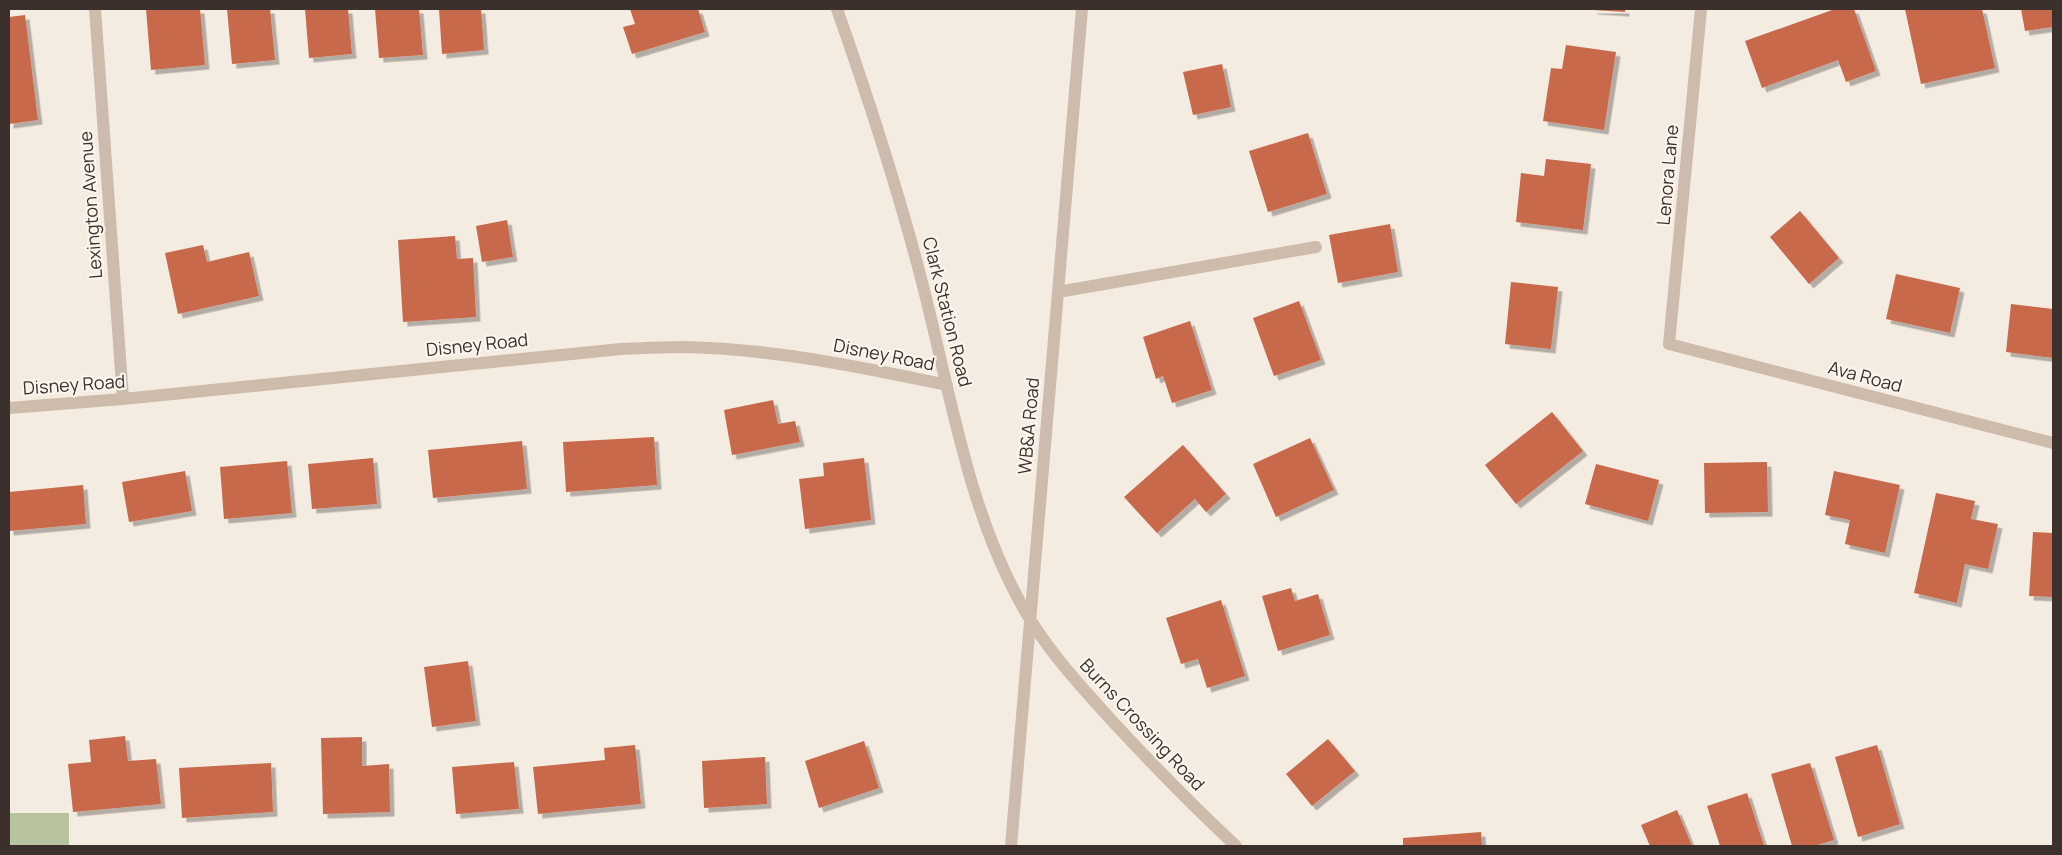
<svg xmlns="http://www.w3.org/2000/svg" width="2062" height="855" font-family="Manrope,sans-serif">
<defs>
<filter id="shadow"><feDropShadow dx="4.5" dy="4.5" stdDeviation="0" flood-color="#0004"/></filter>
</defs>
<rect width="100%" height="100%" fill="#f4ebe1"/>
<path fill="#b8c4a0" d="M9,813H69V846H9Z"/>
<path fill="#c8694b" filter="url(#shadow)" d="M146,9H200L205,65L151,70Z
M227,9H270L275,60L232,64Z
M305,9H348L352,54L309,58Z
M375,9H419L423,55L379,58Z
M439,9H481L484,50L442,54Z
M630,9H698L705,32L632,54L623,27L635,24Z
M1593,9H1625V12L1593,10Z
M1835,9H1854L1876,71L1846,82L1838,60L1762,88L1745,41Z
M1905,9H1982L1995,68L1921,84Z
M2021,9H2053V27L2025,31Z
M25,15L38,120L9,124V17Z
M1566,45L1616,52L1604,130L1543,121L1551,68L1562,69Z
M1222,64L1231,107L1193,115L1183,72Z
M1308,133L1327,194L1268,212L1249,151Z
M1546,159L1591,164L1583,230L1516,222L1521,173L1544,176Z
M1800,211L1839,258L1809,284L1770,237Z
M507,220L513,257L482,262L476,226Z
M1390,224L1398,272L1338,283L1329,235Z
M455,236L457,259L473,258L476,317L403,322L398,240Z
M203,245L207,262L249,252L259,296L178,314L165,253Z
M1896,274L1960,288L1950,333L1886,319Z
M1511,282L1558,287L1551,349L1505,344Z
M1299,301L1321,360L1274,376L1253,318Z
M2011,304L2053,309V358L2006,352Z
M1190,321L1212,390L1172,403L1163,376L1156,379L1143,337Z
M773,400L778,424L795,421L800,442L732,455L724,410Z
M1552,412L1583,451L1516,504L1485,465Z
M654,437L657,485L566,492L563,442Z
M1310,438L1334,490L1276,517L1253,464Z
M522,441L527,489L433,498L428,450Z
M1183,445L1226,494L1206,512L1195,499L1157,533L1124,497Z
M373,458L377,504L312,509L308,464Z
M864,458L871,520L805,529L799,479L824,476L823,463Z
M287,461L292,513L224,519L220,467Z
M1767,462L1768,512L1705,513L1704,463Z
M1596,464L1659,480L1648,521L1585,504Z
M185,471L192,511L129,522L122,482Z
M1834,471L1900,485L1885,553L1845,544L1850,520L1825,515Z
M83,485L86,524L9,531V492Z
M1936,493L1975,501L1971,519L1998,524L1988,569L1965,564L1957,603L1914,593Z
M2033,532L2053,533V597L2029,596Z
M1291,588L1295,601L1318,594L1330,635L1278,651L1262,596Z
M1221,600L1245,676L1207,688L1198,659L1181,664L1166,618Z
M468,661L476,721L432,727L424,667Z
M125,736L128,761L156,759L161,804L73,812L68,764L91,762L89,740Z
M362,737V766L389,764L390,812L323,814L321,738Z
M1328,739L1355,771L1312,806L1286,774Z
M864,741L879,788L819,808L805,761Z
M635,745L641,804L538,814L533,767L605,760L604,748Z
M1877,745L1900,824L1858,837L1835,757Z
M765,757L767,804L704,808L702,761Z
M514,762L519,809L456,814L452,767Z
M271,763L273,812L182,818L179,768Z
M1810,763L1834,840L1814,846H1792L1771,774Z
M1747,793L1764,846H1720L1707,806Z
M1677,810L1692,846H1650L1641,825Z
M1481,832L1482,846H1403V838Z"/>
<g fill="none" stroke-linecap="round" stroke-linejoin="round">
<path stroke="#cdbbac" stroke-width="12" d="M95,9L123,399
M837,9C869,100 899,192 923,286C952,399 969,520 1031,621C1055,659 1085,691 1115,724C1154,766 1194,807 1236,846
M1701,9L1669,344L2053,443
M1058,292L1316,247
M9,408L123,399L621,349C643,348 665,347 686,347C774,349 861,367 947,385
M1011,846L1082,9"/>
</g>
<g text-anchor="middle" stroke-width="4.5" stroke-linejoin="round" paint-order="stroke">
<g font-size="18" fill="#3b302b" stroke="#fbf5ee">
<text transform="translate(1668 175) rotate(-85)" y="6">Lenora Lane</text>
<text transform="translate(91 205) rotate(-94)" y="6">Lexington Avenue</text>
<text transform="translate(947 312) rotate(76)" y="6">Clark Station Road</text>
<text transform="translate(477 345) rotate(-6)" y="6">Disney Road</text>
<text transform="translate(884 355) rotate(11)" y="6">Disney Road</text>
<text transform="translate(1865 377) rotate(15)" y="6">Ava Road</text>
<text transform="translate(74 385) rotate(-4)" y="6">Disney Road</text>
<text transform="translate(1029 426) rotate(-85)" y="6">WB&amp;A Road</text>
<text transform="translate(1142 725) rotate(47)" y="6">Burns Crossing Road</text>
</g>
</g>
<rect width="2062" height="855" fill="none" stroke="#3b302b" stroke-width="20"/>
</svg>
